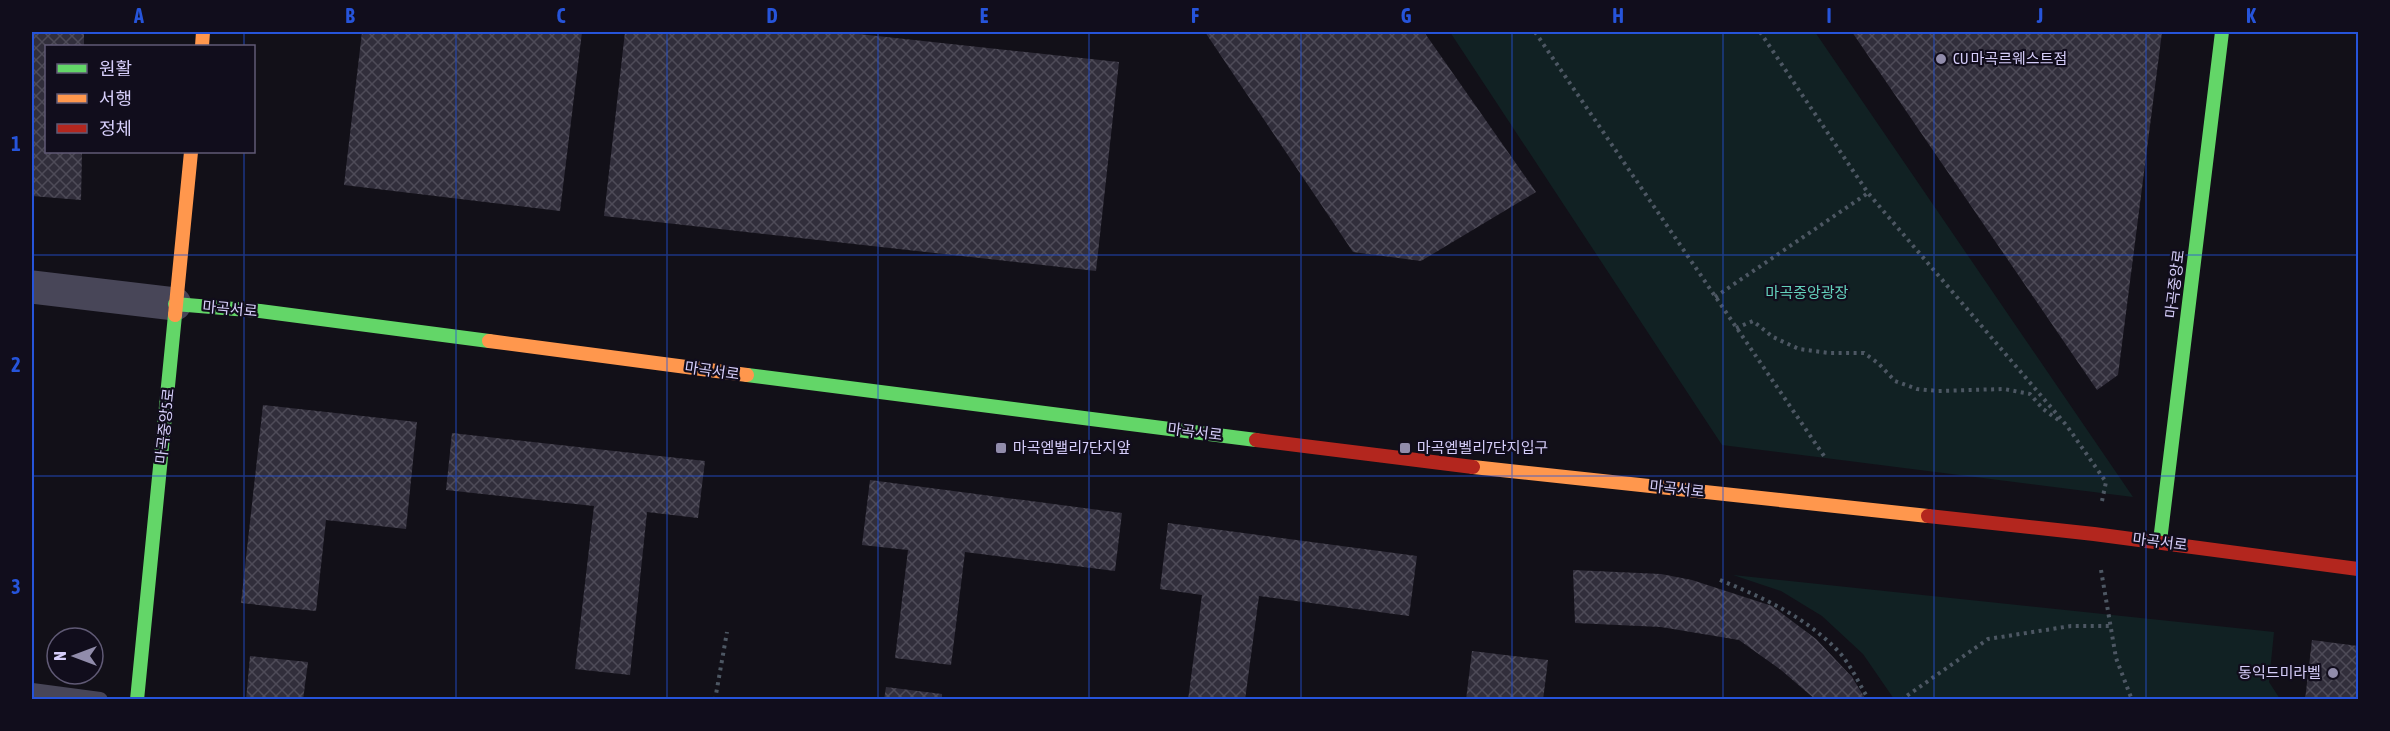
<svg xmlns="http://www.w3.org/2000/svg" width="2390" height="731" font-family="'Asap Condensed','Noto Sans KR',sans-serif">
<defs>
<pattern id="building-cross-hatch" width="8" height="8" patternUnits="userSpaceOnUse" patternTransform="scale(1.5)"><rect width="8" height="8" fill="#312e3b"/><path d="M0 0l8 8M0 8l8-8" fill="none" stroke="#4e4b58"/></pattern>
</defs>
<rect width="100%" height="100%" fill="#121018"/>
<path fill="#112123" d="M1450,32H1815L2133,497L1722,445Z
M1733,575L2274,632L2269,682L2280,699H1894L1863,654L1822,616L1781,591Z"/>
<path fill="url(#building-cross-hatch)" d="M32,32H84V46H46V152H82L81,200L32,196Z
M362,32H582L560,211L344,185Z
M625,32H840L1119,62L1096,271L604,216Z
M1205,32H1424L1536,192L1421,261L1353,252Z
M1852,32H2162L2118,375L2097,390Z
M263,405L417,422L406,529L326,520L316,611L241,603Z
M452,433L705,461L698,518L647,512L630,675L575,669L594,506L446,490Z
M870,480L1122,513L1115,571L965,552L951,665L895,658L908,550L862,545Z
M1168,523L1417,556L1409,616L1259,596L1245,700H1188L1202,595L1160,589Z
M1573,570L1661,574L1692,580L1772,606L1816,639L1852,677L1866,700H1816L1781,670L1739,640L1661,627L1575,623Z
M2312,640L2358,646V700H2305Z
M1472,651L1548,660L1543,700H1466Z
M250,656L308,662L303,700H246Z
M886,687L942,694V700H884Z"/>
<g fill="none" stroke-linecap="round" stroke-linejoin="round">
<path stroke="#4d5763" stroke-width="4" stroke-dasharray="3 4.5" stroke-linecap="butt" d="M1535,32L1824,456
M1760,32L1868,193L2067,426L2106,482L2102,501
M1715,297L1868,193
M1736,328L1753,321L1773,337L1799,349L1829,353H1864L1878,363L1895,381L1917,389L1938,391L2004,389L2030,394L2043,409L2061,422
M2101,570L2116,658L2132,700
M1720,580C1764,598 1806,617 1839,652C1851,665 1859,684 1869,700
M715,700L727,632
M1901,700L1988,639L2071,626H2111"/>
<path stroke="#484658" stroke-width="16" d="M32,691L100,700"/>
<path stroke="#484658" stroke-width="33" d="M32,287L175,304"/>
<path stroke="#63d668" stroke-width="14" d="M175,304L260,311L489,341
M747,375L1256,440
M2160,541L2222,32
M137,700L175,315"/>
<path stroke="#ff974d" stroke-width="14" d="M202,46L203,32
M175,315L191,152
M489,341L747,375
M1473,467L1928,516"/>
<path stroke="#b3261e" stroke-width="14" d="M1256,440L1473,467
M1928,516L2094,534L2358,569"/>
</g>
<path fill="none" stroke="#2654da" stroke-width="1.5" stroke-opacity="0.55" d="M244,32V46M456,32V700M667,32V700M878,32V700M1089,32V700M1301,32V700M1512,32V700M1723,32V700M1934,32V700M2146,32V700M244,152V700M32,255H2358M32,476H2358"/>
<g fill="#918cab" stroke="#110d1c" stroke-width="2">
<circle cx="1941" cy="59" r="6"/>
<rect x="995" y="442" width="12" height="12" rx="3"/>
<rect x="1399" y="442" width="12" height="12" rx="3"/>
<circle cx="2333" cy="673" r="6"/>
</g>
<g text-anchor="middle" stroke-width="4.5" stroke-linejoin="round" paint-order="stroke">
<g font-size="15" fill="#d6cefa" stroke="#110d1c" text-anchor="start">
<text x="1953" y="64">CU 마곡르웨스트점</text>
<text x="1013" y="453">마곡엠밸리7단지앞</text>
<text x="1417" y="453">마곡엠벨리7단지입구</text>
<text x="2321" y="678" text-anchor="end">동익드미라벨</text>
</g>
<g font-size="15" fill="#d6cefa" stroke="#110d1c">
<text transform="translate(2175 284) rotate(-83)" y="5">마곡중앙로</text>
<text transform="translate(230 309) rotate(5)" y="5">마곡서로</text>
<text transform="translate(712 371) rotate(8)" y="5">마곡서로</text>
<text transform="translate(165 426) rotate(-84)" y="5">마곡중앙5로</text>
<text transform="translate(1195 432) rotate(7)" y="5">마곡서로</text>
<text transform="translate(1677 489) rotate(6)" y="5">마곡서로</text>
<text transform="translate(2160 542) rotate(7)" y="5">마곡서로</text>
</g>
<g font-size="15" fill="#63d1bc" stroke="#110d1c">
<text x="1807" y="298">마곡중앙광장</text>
</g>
</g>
<rect width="2390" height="731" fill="none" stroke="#110d1c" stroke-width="66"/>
<rect x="45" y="45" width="210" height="108" fill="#110d1c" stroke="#605a75" stroke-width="1.5"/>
<rect x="57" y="64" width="30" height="9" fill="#63d668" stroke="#605a75" stroke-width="1.5"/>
<text x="99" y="75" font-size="18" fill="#d6cefa">원활</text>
<rect x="57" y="94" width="30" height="9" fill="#ff974d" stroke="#605a75" stroke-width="1.5"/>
<text x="99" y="105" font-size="18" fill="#d6cefa">서행</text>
<rect x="57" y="124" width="30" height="9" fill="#b3261e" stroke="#605a75" stroke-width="1.5"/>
<text x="99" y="135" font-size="18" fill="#d6cefa">정체</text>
<g transform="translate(75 656) rotate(270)"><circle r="28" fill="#110d1c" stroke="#605a75" stroke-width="1.5"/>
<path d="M0-4.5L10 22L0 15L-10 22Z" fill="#918cab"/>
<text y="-9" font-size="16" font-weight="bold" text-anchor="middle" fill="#d6cefa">N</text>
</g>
<rect x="33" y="33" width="2324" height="665" fill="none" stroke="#2654da" stroke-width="2"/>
<g font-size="20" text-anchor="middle" font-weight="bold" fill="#2654da">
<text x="139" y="23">A</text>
<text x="350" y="23">B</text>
<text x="561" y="23">C</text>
<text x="772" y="23">D</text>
<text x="984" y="23">E</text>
<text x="1195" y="23">F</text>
<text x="1406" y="23">G</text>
<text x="1618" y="23">H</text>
<text x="1829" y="23">I</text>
<text x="2040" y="23">J</text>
<text x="2251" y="23">K</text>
<text x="16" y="151">1</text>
<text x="16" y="372">2</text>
<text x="16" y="594">3</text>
</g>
</svg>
